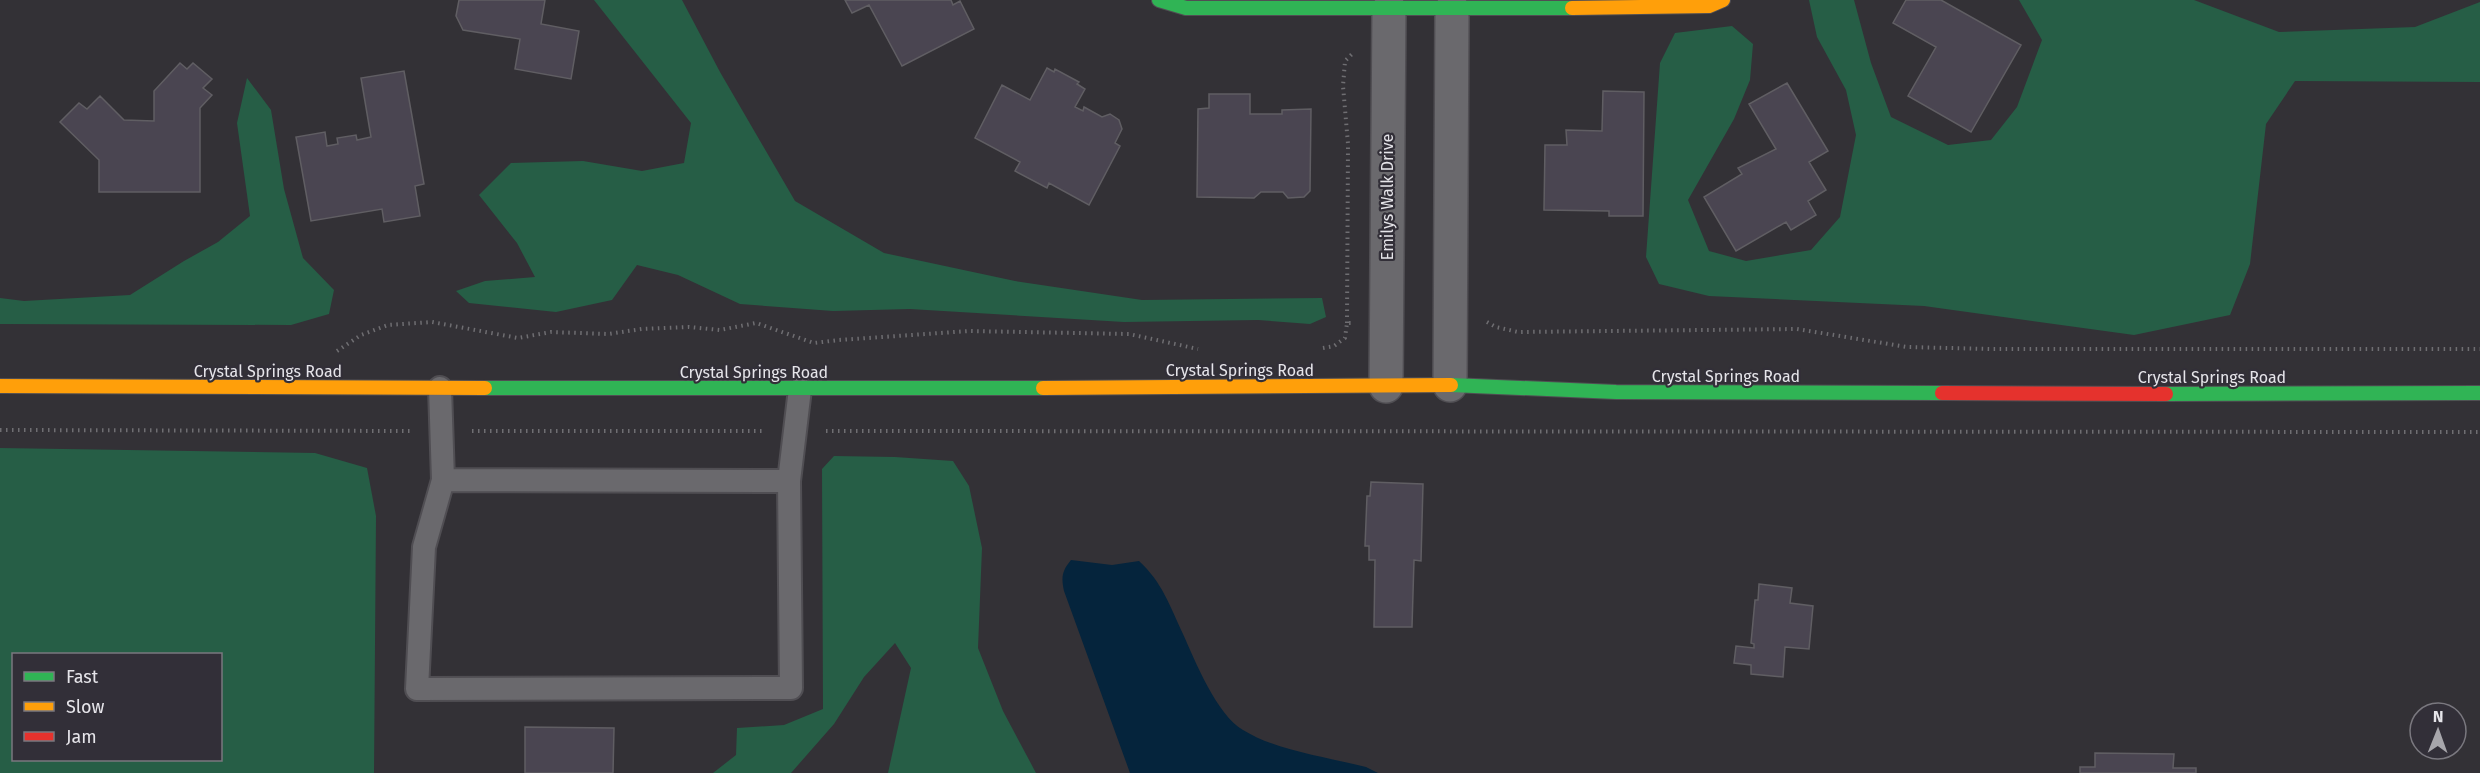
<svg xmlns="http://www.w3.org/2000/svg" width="2480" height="773" font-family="'Fira Sans',sans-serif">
<rect width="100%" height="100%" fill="#333136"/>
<path fill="#265e46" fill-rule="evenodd" d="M594,0H682L720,72L795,201L884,253L1015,281L1142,300L1322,298L1326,317L1310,324L1258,320L1124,322L910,309L833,311L740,304L678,275L637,265L612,300L556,312L469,303L456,291L485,281L535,277L517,243L479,195L511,163L583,161L642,171L684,163L691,123Z
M1809,0H1854L1871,63L1891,117L1948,145L1991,140L2017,107L2042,40L2019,0H2194L2279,32L2415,27L2480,2V82L2295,81L2266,124L2250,264L2230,315L2134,335L1924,306L1709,296L1659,284L1646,257L1660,63L1675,33L1732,26L1753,44L1750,80L1734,119L1688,200L1709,251L1746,261L1811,250L1840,217L1856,135L1846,90L1817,37Z
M247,78L271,110L284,189L303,258L334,290L329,314L291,325L0,324V298L24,301L130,295L184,261L218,242L250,216L237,123Z
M0,448L315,453L367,468L376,516L374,773H0ZM14,654H220V760H14Z
M834,456L895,457L953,461L969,486L982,548L978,648L1003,711L1036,773H888L911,668L895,643L864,677L834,724L791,773H713L736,755L737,728L784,725L823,709L822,469Z"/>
<path fill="#05243c" d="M1071,560L1112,565L1139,561C1162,582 1170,606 1183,634C1195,661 1217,715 1243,730C1277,751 1327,757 1366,767L1378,773H1130L1064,591C1061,577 1062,571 1071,560Z"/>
<path fill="#4a4551" stroke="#605e63" stroke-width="1.5" d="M459,0H545L541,24L579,31L571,79L515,69L520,39L463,30L456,16Z
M845,0H951L953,5L960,1L974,29L902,66L869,5L852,13Z
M1906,0H1941L2021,45L1971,132L1908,96L1936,47L1893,23Z
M180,63L187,69L193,63L212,79L203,88L212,95L200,108V192H99V160L60,122L79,103L87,109L100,96L124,120L154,121V91Z
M1047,68L1054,72L1055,69L1079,82L1077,84L1085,89L1075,107L1083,111L1084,107L1102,117L1110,114L1119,120L1122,129L1115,143L1120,146L1089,205L1049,183L1047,188L1015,171L1020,162L975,138L1002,85L1030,100Z
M404,71L424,184L415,186L420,216L384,222L382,209L311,221L296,137L325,132L327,146L338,144L337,138L356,135L357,140L371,137L361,78Z
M1787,83L1828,151L1809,162L1826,190L1808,201L1816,215L1791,230L1786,222L1736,251L1704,197L1742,174L1738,168L1776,149L1749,104Z
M1603,91L1644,92L1643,216H1609V211L1544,210L1545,145H1567L1566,130L1602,131Z
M1209,94H1250V114H1282V110L1311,109L1310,191L1304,197L1288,198L1283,192H1261L1254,198L1197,197L1198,109L1209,108Z
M1371,482L1423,484L1421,561L1414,560L1412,627H1374L1375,560H1369V546H1365L1367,496H1370Z
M1759,584L1792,588L1790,603L1813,606L1809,649L1785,647L1783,677L1751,674V665L1734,663L1736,646L1754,648V644L1751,643L1755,600H1758Z
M525,727L614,728L613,773H525Z
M2095,753L2174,754L2173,768H2196V773H2080V767H2095Z"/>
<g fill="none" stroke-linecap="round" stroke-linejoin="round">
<g stroke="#504e53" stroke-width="26">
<path id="lane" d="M440,388L443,480L789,481L800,389
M443,480L424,547L417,689L791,688L789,481"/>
</g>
<g stroke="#504e53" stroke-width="36">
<path id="street" d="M1450,385L1452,9
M1386,386L1389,9"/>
</g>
<g stroke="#504e53" stroke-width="16">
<path id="fast" d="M1159,0L1186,8H1572
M1451,385L1616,392L1942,393
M485,388H1043
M2166,394L2480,393"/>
</g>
<g stroke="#504e53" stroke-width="16">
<path id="slow" d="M1572,8L1709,6L1723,0
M0,386L485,388
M1043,388L1451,385"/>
</g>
<g stroke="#504e53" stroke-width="16">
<path id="jam" d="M1942,393L2166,394"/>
</g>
<path stroke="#6f6e72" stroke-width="4" stroke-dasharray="1.5 4.5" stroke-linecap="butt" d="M1487,322L1496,327L1518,332L1797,329L1907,347L1991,349H2480
M1347,323L1348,144L1343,86L1345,61L1352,54
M1323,348L1334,346L1345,338L1347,323H1353
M337,351L361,335L388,325L432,322L518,338L551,332L608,334L642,329L689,327L720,330L756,323L814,343L839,340L969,331L1129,334L1198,349
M0,430L413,431
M472,431H764
M826,431L2480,432"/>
<use href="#lane" stroke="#6a696d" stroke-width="22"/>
<use href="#street" stroke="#6a696d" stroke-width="33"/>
<use href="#fast" stroke="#30b455" stroke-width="14"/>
<use href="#slow" stroke="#ff9f0a" stroke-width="14"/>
<use href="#jam" stroke="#e5322d" stroke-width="14"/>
</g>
<g text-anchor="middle" stroke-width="4.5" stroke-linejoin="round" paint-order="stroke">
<g font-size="16" fill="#e6e5ea" stroke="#322f38">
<text transform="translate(1387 197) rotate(-90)" y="6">Emilys Walk Drive</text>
<text x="1240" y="376">Crystal Springs Road</text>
<text x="268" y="377">Crystal Springs Road</text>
<text x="754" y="378">Crystal Springs Road</text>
<text x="1726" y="382">Crystal Springs Road</text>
<text x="2212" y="383">Crystal Springs Road</text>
</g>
</g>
<rect x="12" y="653" width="210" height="108" fill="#322f38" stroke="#7a787f" stroke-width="1.5"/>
<rect x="24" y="672" width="30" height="9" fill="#30b455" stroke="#7a787f" stroke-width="1.5"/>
<text x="66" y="683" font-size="18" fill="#e6e5ea">Fast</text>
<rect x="24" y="702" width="30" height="9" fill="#ff9f0a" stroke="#7a787f" stroke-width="1.5"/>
<text x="66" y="713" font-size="18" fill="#e6e5ea">Slow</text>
<rect x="24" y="732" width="30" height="9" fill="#e5322d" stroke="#7a787f" stroke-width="1.5"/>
<text x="66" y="743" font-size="18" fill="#e6e5ea">Jam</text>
<g transform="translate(2438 731) rotate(1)"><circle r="28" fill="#322f38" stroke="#7a787f" stroke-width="1.5"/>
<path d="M0-4.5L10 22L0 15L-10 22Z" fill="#a7a6ab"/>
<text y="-9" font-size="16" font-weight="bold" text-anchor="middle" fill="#e6e5ea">N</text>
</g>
</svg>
